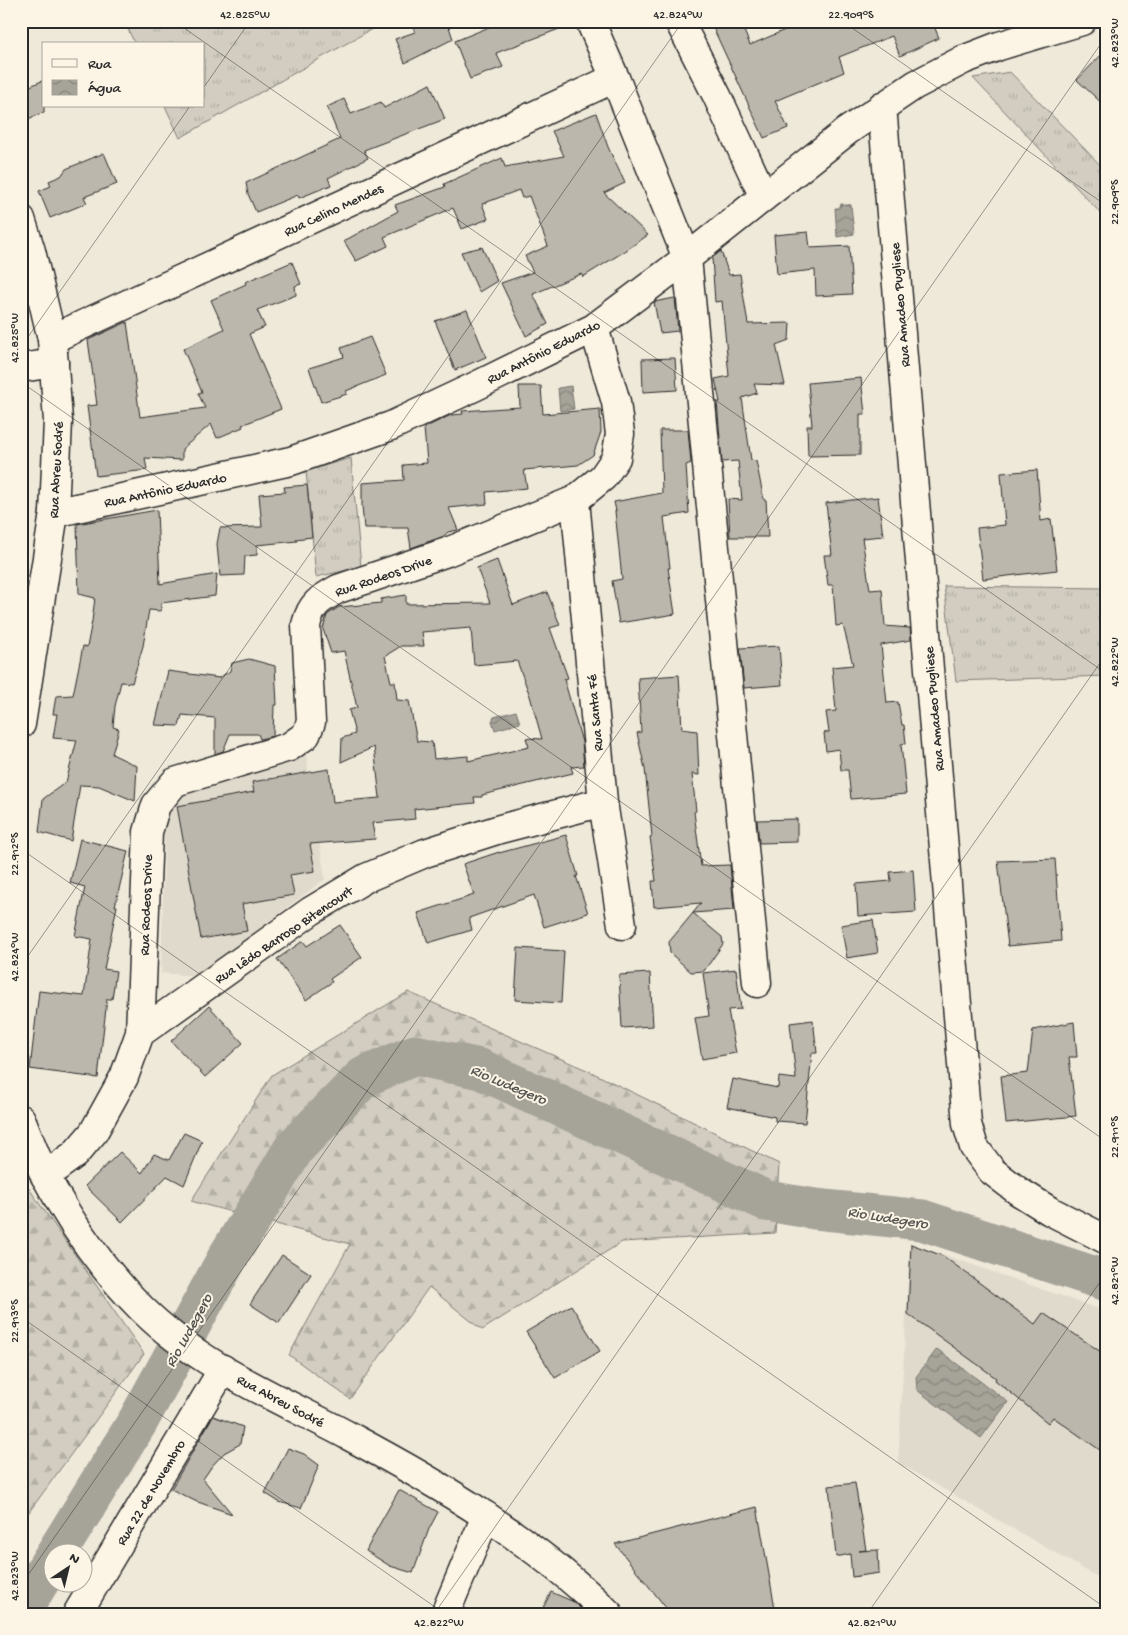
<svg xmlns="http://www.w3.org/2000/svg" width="1128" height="1635" font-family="'Gochi Hand',sans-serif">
<defs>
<pattern id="grass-tufts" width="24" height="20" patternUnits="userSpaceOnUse" patternTransform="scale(1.25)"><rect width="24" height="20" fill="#d2cdc0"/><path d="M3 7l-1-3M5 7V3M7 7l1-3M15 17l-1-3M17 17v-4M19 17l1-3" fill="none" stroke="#b4b0a5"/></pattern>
<pattern id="forest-firs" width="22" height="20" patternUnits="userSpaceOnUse" patternTransform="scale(1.25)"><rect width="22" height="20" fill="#d2cdc0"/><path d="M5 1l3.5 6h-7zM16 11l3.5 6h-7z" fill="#b4b0a5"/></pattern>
<pattern id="water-waves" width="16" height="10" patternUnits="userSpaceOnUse" patternTransform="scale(1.25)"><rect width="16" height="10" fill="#a6a399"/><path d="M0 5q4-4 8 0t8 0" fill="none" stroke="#87857d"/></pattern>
</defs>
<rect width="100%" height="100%" fill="#efe9da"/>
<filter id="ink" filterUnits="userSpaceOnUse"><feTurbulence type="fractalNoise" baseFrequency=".02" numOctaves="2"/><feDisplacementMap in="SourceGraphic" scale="10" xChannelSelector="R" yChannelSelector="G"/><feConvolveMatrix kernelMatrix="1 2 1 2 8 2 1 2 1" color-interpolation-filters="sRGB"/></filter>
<g filter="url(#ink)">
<path fill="#e0dacc" d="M306,755L325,879L196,976L161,973L165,817L179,796L251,769Z
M910,1243L1107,1312V1568L1103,1580L898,1463Z"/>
<path fill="url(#grass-tufts)" stroke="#7e7c76" d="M124,21H386L180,138L165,106H204V44H135Z
M1010,72L1107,172V220L973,78Z
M351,458L361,567L316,577L306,471Z
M944,586L1107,588V676L956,681Z"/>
<path fill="url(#forest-firs)" stroke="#7e7c76" d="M408,992L589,1071L779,1164L775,1233L622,1242L482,1330L429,1287L350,1399L289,1355L350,1244L191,1201L272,1075Z
M21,1177L144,1354L21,1523Z"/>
<path fill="url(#water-waves)" stroke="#75736d" d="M841,204L851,205L854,234L837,237L835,208H839Z
M571,386L574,409L560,411L558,388Z
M516,711L520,723L495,730L492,721L494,717Z
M937,1349L1008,1402L981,1438L917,1390L916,1377Z"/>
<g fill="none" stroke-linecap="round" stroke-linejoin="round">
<path stroke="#a6a399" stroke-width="41" d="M57,1552L138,1421L228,1257L295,1147L364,1077L415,1055L480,1069L767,1201L815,1209L922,1220L1107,1281
M21,1611L52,1560"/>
</g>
<path fill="#bcb7ac" stroke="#2b2b2b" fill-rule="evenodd" d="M425,21H447L453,39L405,63L395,39L415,32L413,27Z
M504,21H575V23L496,53L503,67L470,79L455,41Z
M710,21H740L750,45L806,21H932L939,38L900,56L892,36L839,57L844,72L775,101L788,128L764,138Z
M1107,49V108L1077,80Z
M44,80V112L28,119L21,105V90Z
M430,84L445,119L364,150L368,158L328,178L331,185L299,198L298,195L256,212L248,194L246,183L340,139L327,107L344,99L351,114L381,102L384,108Z
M596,113L608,147L625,183L604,193L648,235L625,251L583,277L581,274L533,294L548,324L526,336L501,283L533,272L525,256L548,246L529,196L522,198L519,190L482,204L488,219L462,229L453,208L384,237L388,246L356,261L344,241L398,211L395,205L445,187L444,184L502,158L505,167L564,156L552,131Z
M104,153L117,184L84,197L87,203L50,218L39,191L51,186L49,181L61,176L66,169Z
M808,232L810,248L849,246L852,294L816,296L815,270L777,274L774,235Z
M482,247L497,281L479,292L461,252Z
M721,251L729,275L740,274L748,324L790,323L789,340L776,345L785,385L754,384L757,393L742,398L751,460L756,461L764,500H766L768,537H730L728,499L742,500L738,461L722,462L717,402H720L715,379L729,376L722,301L715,302L712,258Z
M292,262L301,284L295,286L296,295L257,310L265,327L249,334L281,409L242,425L243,427L217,438L211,424L182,449V460L145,458L147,470L96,476L87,406L97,405L88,340L127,322L140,417L205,408L198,393L202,392L183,349L224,329L211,300L246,284L245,282Z
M675,298L678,331L660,333L654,302Z
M467,310L486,357L455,370L435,321Z
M370,337L386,375L346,391L347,394L321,402L309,368L344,357L341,348Z
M675,358L677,390L643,392L642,359Z
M861,378L865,414H860V455L808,456L807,426H812L808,383Z
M519,386H541L543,414L600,409L601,432L593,455L578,465L524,470L527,488L486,492L487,504L449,508L458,530L448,532L444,536L411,548L408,528H364L362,506V483L404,480L403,465L427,463L424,428L451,415L463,414L462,411L520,407Z
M660,430H688L691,463L686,465L689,513L664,517L670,568H668L675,614L619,623L612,581L622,579L615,511H616L614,502L662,493Z
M1037,470L1041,521L1051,519L1057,570L983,579L977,528L1005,525L1001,473Z
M307,485L312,537L296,539L297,541L257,545V555L245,556L244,575L220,576L217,544L220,528L262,527L259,494L285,492L284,487Z
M878,497L883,536L862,538L870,590L882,589L885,626L910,628L911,640L881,645L887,703L898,702L902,725H904L906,743L901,744L906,794L851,799L848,770H841L839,749L826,751L824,733L829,732L826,712L836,711L832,667L853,665L843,625L836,626L833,585H828L824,555H832L826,503Z
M157,510L160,584L217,574L215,596L161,603V611L149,610L143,646L132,683L121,682L115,706L113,727L119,729L112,754L137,766L135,801L99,786L80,785L71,841L39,832L43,799L66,782L77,740L53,738L57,714H53L56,696L73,695L83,646L87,647L92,621L95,598L79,594L77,524Z
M497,560L513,605L547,592L560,625L550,628L568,678L564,679L582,742L584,766L571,767L573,773L482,795V797H474L475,803L414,809L415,819L372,823L375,839L310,844L315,871L290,875L294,895L242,904L247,931L201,939L177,806L254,792L252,782L329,769L333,802L380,798L374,747L341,762L342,738L355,734L349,710L357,708L344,651L331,653L323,629L327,615L339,607L381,603V599L406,595V604L490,603L477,568ZM471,628L474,665L517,661L530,696L542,739L526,738L529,747L468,761V756L434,759L432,742L417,741L409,701L397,700L395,682H391L385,656L401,646H424L422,632Z
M779,646L782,685L744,688L740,648Z
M249,659L275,666L277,705H274L273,736L260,739L258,734H230L223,751L215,754V718L182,715L179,726L155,725L168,671L219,678L230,671L232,663Z
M679,675L682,729L697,731L699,775L692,774L696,811L694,812L701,866L730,865L734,910L693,913L701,903L654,907L652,881H656L650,837L652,836L645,769L637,733L641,732L638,678Z
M797,819V842L759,843L757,820Z
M566,835L578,876H576L588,913L544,927L534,895L469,918L472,930L428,943L418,913L474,895L463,864L499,852V853Z
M80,839L128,851L115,906H117L104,969L116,971L112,999H107L98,1078L30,1069L39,991L84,996L92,939L75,936L85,887L70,883Z
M1055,859L1061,941L1008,946L998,861Z
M913,870L916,912L858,916L856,884L891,881L890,872Z
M693,913L722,937L723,944L704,971L691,972L670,953L669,942Z
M873,920L878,953L847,958L841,925Z
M340,925L362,957L330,979L332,982L306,1000L277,959L303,941L307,946Z
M518,948L564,951L561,1003L515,1000Z
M736,969L741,1009L728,1010L736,1053L702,1059L695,1018L709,1016L703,973Z
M650,973L653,1026L622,1028L619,975Z
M209,1006L243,1043L205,1077L171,1041Z
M813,1020L817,1053H812L805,1123L775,1121V1117L727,1107L733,1079L778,1088L779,1077L796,1079L790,1023Z
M1074,1022L1077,1057H1069L1076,1116L1006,1123L1001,1076L1028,1073L1033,1030Z
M184,1133L202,1141L184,1185L167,1176L122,1222L85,1186L120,1152L142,1173L154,1154L169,1160Z
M911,1244L943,1256L1035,1324L1043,1313L1107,1356V1455L1053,1417L1048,1423L995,1380L996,1378L908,1314Z
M282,1255L311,1274L279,1323L250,1304Z
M571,1305L600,1351L555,1378L526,1332Z
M213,1416L243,1427L240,1444L224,1453L212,1466L203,1479L232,1514L195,1501L171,1489Z
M288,1448L304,1454L319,1465L301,1508L279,1502L265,1493Z
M855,1483L866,1550L859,1551L878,1550L879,1573L852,1577L850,1554L836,1557L829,1486Z
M399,1490L438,1512L429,1529L413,1573L390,1566L366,1551L378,1527Z
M757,1507L776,1614H671L615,1544Z
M551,1592L574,1602L586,1614H540Z"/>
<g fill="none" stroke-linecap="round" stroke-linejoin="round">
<g stroke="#2b2b2b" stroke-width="31">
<path id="minor" d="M590,21L615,78L687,258L757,983
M679,21L717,96L764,197
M882,106L967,1124L974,1147L992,1171L1018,1191L1050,1211L1107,1240
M52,339L615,78
M21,368L54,363
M575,500L603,802L622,925
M54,513L291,461L391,426L476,386L594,328L687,258L847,131L915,85L963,60L999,46L1082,21
M140,1033L148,832L156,805L175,782L289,747L306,735L311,722L306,625C311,604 320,599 338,589L447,552L575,500L603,477L616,458L620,434L616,402L594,328
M45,1176L75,1154L93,1133L124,1077L140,1033L311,911L366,878L425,853L500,829L603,802
M77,1614L223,1369
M445,1614L486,1516"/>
</g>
<g stroke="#2b2b2b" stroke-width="31">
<path id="major" d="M21,219L31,251L52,339L58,421L54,513L21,724
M21,1119C29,1138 36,1159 46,1177C71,1224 103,1270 141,1308C199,1366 278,1398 349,1436C441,1485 534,1540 609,1614"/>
</g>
<use href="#minor" stroke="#fcf5e5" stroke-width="28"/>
<use href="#major" stroke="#fcf5e5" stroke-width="28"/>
</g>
</g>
<path fill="none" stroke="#2b2b2b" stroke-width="1" stroke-opacity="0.45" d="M174,21L1107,674M842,21L1107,206M204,87L250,21M21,347L190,106M21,382L1107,1142M21,849L1107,1609M21,966L683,21M21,1317L445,1614M21,1585L1107,35M434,1614L1107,653M867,1614L1107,1272"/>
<g text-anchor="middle" stroke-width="4" stroke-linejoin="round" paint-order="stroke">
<g font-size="14" fill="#2b2b2b" stroke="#fcf5e5">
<text transform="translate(333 209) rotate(-25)" y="5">Rua Celino Mendes</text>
<text transform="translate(899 305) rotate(-95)" y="5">Rua Amadeo Pugliese</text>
<text transform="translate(543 351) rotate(-27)" y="5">Rua Antônio Eduardo</text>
<text transform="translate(55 470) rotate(-87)" y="5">Rua Abreu Sodré</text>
<text transform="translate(165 489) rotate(-12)" y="5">Rua Antônio Eduardo</text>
<text transform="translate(383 575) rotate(-19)" y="5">Rua Rodeos Drive</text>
<text transform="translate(933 709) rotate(-95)" y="5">Rua Amadeo Pugliese</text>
<text transform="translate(594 713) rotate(-95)" y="5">Rua Santa Fé</text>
<text transform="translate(145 905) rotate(-88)" y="5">Rua Rodeos Drive</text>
<text transform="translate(283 934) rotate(-34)" y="5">Rua Lêdo Barroso Bitencourt</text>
<text transform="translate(281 1400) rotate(28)" y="5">Rua Abreu Sodré</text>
<text transform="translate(150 1492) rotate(-59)" y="5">Rua 22 de Novembro</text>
</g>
<g font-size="15" font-style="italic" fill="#565552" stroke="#fcf5e5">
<text transform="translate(509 1084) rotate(23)" y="5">Rio Ludegero</text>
<text transform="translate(888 1217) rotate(9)" y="5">Rio Ludegero</text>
<text transform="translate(188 1330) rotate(-61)" y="5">Rio Ludegero</text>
</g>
</g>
<rect width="1128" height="1635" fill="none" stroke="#fcf5e5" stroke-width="55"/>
<rect x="42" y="42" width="162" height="65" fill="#fcf5e5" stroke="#a8a49b"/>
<rect x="52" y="59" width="25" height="8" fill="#fcf5e5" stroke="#a8a49b"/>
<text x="88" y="68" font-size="15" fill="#2b2b2b">Rua</text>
<rect x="52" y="80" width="25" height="15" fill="url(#water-waves)" stroke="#a8a49b"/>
<text x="88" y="92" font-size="15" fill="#2b2b2b">Água</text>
<g transform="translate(68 1568) rotate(35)"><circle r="24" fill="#fcf5e5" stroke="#a8a49b"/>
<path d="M0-4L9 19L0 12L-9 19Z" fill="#2b2b2b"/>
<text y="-8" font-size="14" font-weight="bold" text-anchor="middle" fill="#2b2b2b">N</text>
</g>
<rect x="28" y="28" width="1072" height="1580" fill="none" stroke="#2b2b2b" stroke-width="2"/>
<g font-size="12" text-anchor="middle" fill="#2b2b2b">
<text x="245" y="18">42.825°W</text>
<text x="678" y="18">42.824°W</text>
<text x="851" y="18">22.909°S</text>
<text transform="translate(1114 43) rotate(-90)" y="4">42.823°W</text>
<text transform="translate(1114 202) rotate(-90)" y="4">22.909°S</text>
<text transform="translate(14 338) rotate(-90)" y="4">42.825°W</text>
<text transform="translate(1114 662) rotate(-90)" y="4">42.822°W</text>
<text transform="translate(14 854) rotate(-90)" y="4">22.912°S</text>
<text transform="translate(14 957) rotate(-90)" y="4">42.824°W</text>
<text transform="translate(1114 1137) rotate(-90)" y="4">22.911°S</text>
<text transform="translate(1114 1281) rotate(-90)" y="4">42.821°W</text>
<text transform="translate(14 1321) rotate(-90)" y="4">22.913°S</text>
<text transform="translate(14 1576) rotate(-90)" y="4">42.823°W</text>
<text x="439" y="1626">42.822°W</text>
<text x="872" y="1626">42.821°W</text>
</g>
</svg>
